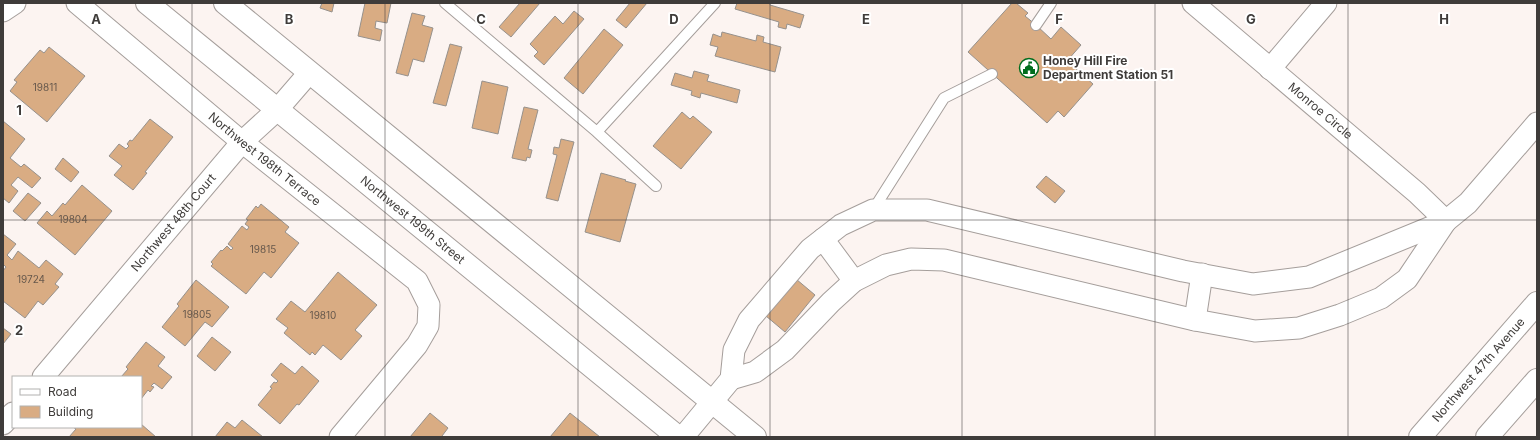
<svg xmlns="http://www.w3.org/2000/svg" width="1540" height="440" font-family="Inter,sans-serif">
<rect width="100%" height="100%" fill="#fcf4f1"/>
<path fill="#d9ac83" stroke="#96918c" d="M322,3H334L332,12L320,8Z
M365,3H391L387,23L376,21L375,28L382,30L380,41L358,36Z
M520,3H540L511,37L499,27Z
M630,3H647L626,28L616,20Z
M737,3H770V5L804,15L800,28L787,24L786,29L778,27L779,22L735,9Z
M1012,3H1016L1028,13L1025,16L1036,25L1051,39L1061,27L1081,45L1067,61L1093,84L1064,117L1058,111L1047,123L968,52Z
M574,11L584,19L544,65L534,56L538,52L530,44L555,16L563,24Z
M412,13L425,16L422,25L433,28L424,62L413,59L408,76L396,73Z
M604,29L623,45L583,94L564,78Z
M722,32L756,41L757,35L764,37L763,42L781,47L775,72L715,56L718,47L710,45L713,34L721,37Z
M450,44L462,47L446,106L433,103Z
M49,47L85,76L47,122L10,91L17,82L14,80L40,50L44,53Z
M694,71L709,75L707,81L740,90L737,103L701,93L700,98L691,95L692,91L671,85L675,73L692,78Z
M482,81L508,87L498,134L472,128Z
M524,107L538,110L528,149L532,150L530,158L527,157L526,161L512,158Z
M682,112L690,119L693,116L712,132L681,169L653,146Z
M150,119L173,137L145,172L147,173L133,190L114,175L122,166L109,156L119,144L126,149L129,146L127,144L130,140L132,141Z
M3,121L25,139L10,158L21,167L24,164L41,178L32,188L18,177L11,185L18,191L9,203L3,198Z
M561,139L574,142L558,201L546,198L557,155L553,154L554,147L559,148Z
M63,158L79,172L71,182L55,169Z
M601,173L626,180L625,181L636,184L620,242L585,232Z
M1046,176L1065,191L1055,203L1036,187Z
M82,185L112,211L75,255L37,223L47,211L52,216L63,203L65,205Z
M28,193L41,203L25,221L13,211Z
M261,204L289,227L285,232L299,243L271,278L264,272L246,294L211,266L213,264L211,262L221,250L222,251L227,246L231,250L233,248L228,244L242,226L247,230L249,227L245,224L248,220L246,219L256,206L258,208Z
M3,234L16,244L7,255L12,260L18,251L39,268L46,260L63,274L55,284L59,287L43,305L38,301L25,318L3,301V271L6,267L3,264Z
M338,272L377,305L355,330L362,336L341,360L323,345L315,355L312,352L310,355L284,333L288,328L276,319L291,301L305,312Z
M796,279L815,295L785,332L766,316Z
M196,280L229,307L212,327L205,322L185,346L162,327L179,306L177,304Z
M3,328L11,334L3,344Z
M212,337L231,352L215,371L197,356Z
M146,342L165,357L158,366L172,377L162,389L154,383L151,386L154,387L150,392L148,390L141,399V377H121L128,369L126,367Z
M281,363L295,374L302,366L319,381L299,405L297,404L280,424L258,405L272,388L270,387L274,382L276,383L278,381L271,375Z
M430,413L448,428L442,436L443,437H410Z
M570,413L600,437H550Z
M242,420L263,437H215L227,422L235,428Z
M141,424L156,437H69L76,429L73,427H141Z"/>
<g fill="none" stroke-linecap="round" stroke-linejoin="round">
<g stroke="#a59e9b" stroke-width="12">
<path id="service" d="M445,3L597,132L656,186
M1036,25L1051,3
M597,132L715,3
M873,210L944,98L992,74"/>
</g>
<g stroke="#a59e9b" stroke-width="23">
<g id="minor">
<path id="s1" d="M77,3L242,142L417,281L429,305L428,326L417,345L340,437"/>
<path id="s2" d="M1193,3L1417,193L1446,221"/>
<path d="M3,11L15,3"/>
<path d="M1270,69L1326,3"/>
<path d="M823,239L854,281"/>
<path d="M1195,320L1202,274"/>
<path id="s3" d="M43,377L242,142L277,110L309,73"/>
<path d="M731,379L755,372L785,350L831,302L854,281L886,265L911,259L944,260L1195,320L1255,331L1299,328L1340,315L1381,298L1407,279L1446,221"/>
<path d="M3,424L13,413"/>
<path d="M683,437L731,379L734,350L749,320L810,249L841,225L873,210H927L1183,271L1253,284L1309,277L1446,221L1468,203L1537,123"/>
</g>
</g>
<g stroke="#a59e9b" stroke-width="24">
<g id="secondary">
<path id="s4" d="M1420,437L1537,303"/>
<path d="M1487,437L1537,380"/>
</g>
</g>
<g stroke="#a59e9b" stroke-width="24">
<g id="primary">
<path id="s5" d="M147,3L678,437"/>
<path d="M225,3L755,437"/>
</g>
</g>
<use href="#service" stroke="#fff" stroke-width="10"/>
<use href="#minor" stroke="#fff" stroke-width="21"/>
<use href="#secondary" stroke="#fff" stroke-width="22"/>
<use href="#primary" stroke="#fff" stroke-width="22"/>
</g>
<path fill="none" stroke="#3f3c3a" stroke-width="1" stroke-opacity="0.55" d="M192,3V437M385,3V437M578,3V437M770,3V437M962,3V437M1155,3V437M1348,3V437M3,220H1537"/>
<defs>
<g id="civic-ring" transform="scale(1)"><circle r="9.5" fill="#fff" stroke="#006d1e" stroke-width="1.5"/><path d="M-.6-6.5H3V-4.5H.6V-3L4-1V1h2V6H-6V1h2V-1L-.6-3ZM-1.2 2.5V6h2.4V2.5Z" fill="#006d1e"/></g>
</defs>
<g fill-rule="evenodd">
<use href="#civic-ring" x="1029" y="68"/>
</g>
<g text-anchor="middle" stroke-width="4" stroke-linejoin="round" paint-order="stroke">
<g font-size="10" fill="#66584c">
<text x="45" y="91">19811</text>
<text x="73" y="223">19804</text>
<text x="263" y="253">19815</text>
<text x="31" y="283">19724</text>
<text x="197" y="318">19805</text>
<text x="323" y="319">19810</text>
</g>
<g font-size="12" font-weight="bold" fill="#3f3c3a" stroke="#fff" text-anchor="start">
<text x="1043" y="65">Honey Hill Fire<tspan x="1043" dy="14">Department Station 51</tspan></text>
</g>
<g font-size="12" fill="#3f3c3a" stroke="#fff">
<text dy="4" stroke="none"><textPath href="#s2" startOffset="167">Monroe Circle</textPath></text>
<text dy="4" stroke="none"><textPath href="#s1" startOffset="244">Northwest 198th Terrace</textPath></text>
<text dy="4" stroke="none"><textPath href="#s5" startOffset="343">Northwest 199th Street</textPath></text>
<text dy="4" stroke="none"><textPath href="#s3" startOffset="202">Northwest 48th Court</textPath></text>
<text dy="4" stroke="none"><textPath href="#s4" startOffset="89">Northwest 47th Avenue</textPath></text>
</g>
</g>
<g font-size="13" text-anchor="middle" font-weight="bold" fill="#3f3c3a" stroke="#fff" stroke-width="4" stroke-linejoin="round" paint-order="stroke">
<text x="96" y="24">A</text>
<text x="289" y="24">B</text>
<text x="481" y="24">C</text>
<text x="674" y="24">D</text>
<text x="866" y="24">E</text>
<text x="1059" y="24">F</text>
<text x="1251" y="24">G</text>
<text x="1444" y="24">H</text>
<text x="19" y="115">1</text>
<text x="19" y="335">2</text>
</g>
<rect width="1540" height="440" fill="none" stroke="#3f3c3a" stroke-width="8"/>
<rect x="12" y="376" width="130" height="52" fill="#ffffff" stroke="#b2b1b0"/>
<rect x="20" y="389" width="20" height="6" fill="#ffffff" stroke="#b2b1b0"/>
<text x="48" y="396" font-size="12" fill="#3f3c3a">Road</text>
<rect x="20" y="406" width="20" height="12" fill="#d9ac83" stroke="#b2b1b0"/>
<text x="48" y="416" font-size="12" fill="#3f3c3a">Building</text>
</svg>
